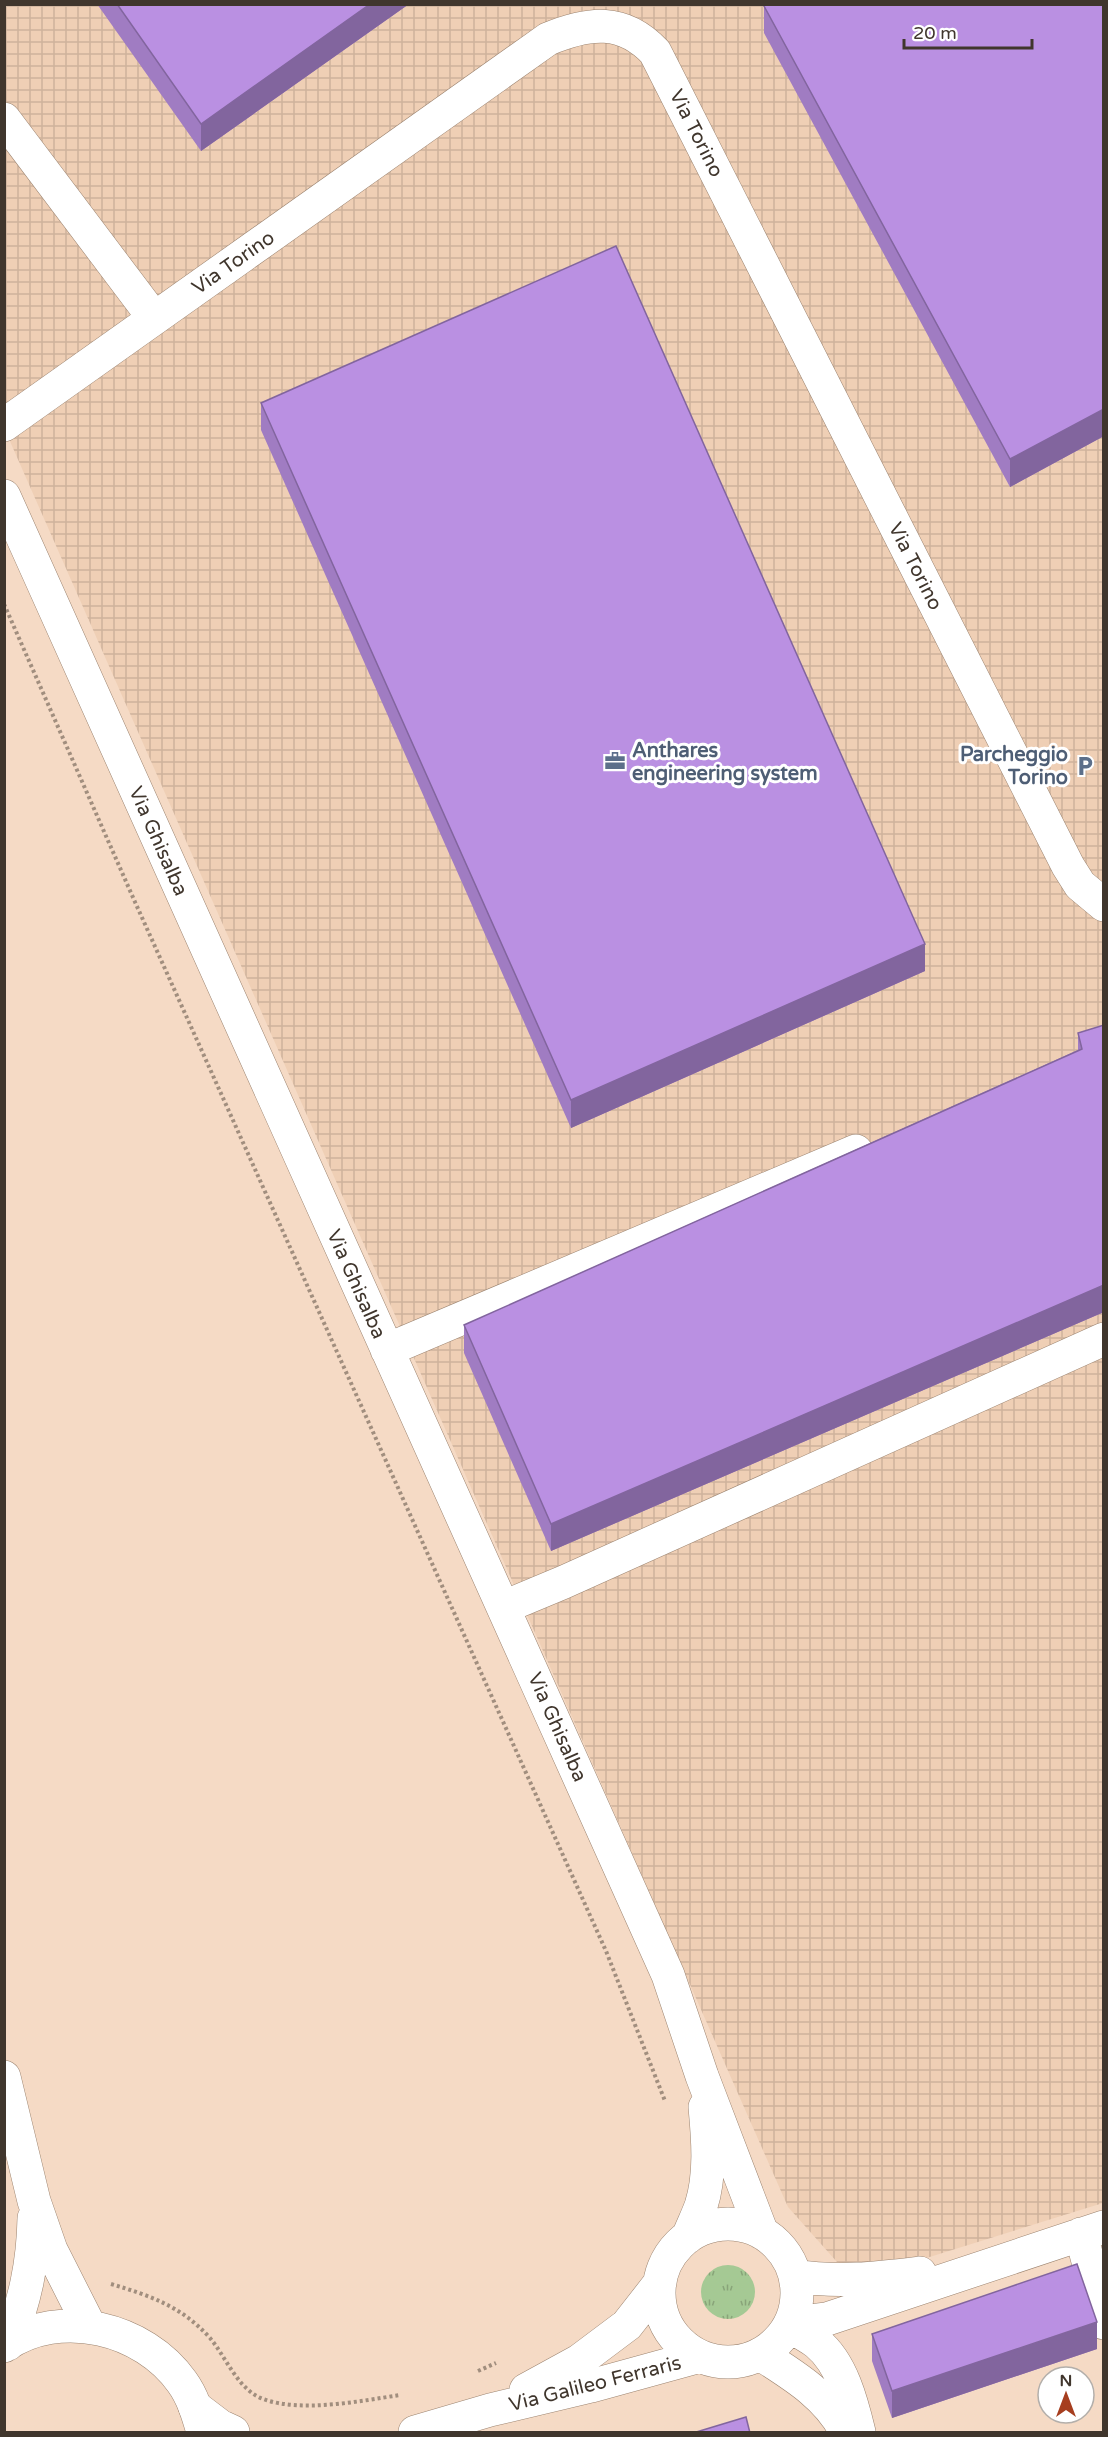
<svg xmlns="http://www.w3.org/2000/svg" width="1108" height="2437" font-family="'Varela Round',sans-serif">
<defs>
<pattern id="industrial-grid" width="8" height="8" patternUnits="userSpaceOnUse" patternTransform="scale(1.5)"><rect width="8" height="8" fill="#efcfb5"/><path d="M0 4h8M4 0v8" fill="none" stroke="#ceb29c"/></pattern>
<pattern id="grass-tufts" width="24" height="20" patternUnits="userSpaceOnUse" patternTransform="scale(1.5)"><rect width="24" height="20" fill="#a5c994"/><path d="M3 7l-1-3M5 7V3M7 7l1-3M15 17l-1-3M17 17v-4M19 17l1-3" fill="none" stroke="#88a479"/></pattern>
</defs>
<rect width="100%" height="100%" fill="#f5dac5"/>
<path fill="url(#industrial-grid)" d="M4,5H1103V2203L904,2265L837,2262L788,2207L5,430Z"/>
<path fill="url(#grass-tufts)" d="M701 2292a27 27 0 1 1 54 0a27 27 0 1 1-54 0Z"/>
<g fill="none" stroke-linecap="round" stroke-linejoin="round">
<g stroke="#9c8470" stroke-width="34">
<path id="minor" d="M4,119L154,318
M4,425L548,39C589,22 623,18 655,52L1068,866L1080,885L1104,905
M4,496L668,1975L702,2076L762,2233
M387,1350L856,1151
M504,1607L564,1582L1104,1339
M659 2293a69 69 0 1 1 138 0a69 69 0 1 1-138 0Z
M1081,2234L1104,2323
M688,2237C692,2227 697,2217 701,2206C711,2175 708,2139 705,2107
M796,2276C838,2283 878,2278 920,2273
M793,2319L810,2321L827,2319L1104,2227
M789,2326C798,2331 809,2337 817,2343C842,2363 852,2403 859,2432
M760,2354C793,2375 828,2396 846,2432
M526,2390L579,2361L627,2325L659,2284
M195,2407L220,2426L233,2432
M415,2432L490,2410L591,2386L700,2356"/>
</g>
<g stroke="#9c8470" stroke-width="34">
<path id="major" d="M4,2077L34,2201L51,2250L90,2327
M8,2344C25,2301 33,2264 34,2218
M4,2346C60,2307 144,2328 182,2382C193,2397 198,2415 203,2432"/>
</g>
<path stroke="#a18e7e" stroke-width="4" stroke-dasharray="3 3" stroke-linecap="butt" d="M4,604L135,902L606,1951L665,2101
M111,2284C151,2296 181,2306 210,2338C226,2357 238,2390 263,2399C302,2413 360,2401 400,2395
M478,2371L496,2363"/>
<use href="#minor" stroke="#fff" stroke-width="33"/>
<use href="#major" stroke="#fff" stroke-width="33"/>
</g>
<path fill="#a07cc2" d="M97,4H409L201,151Z
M1104,4V436L1010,487L764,33V6Z
M261,403L925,971L571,1128L261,430Z
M1104,1025V1312L551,1551L464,1353V1325L1078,1050V1033Z
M872,2334L1097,2349L892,2418L872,2361Z"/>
<path fill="#82659e" d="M370,4H409L201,151V124Z
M1104,409V436L1010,487V459Z
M925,944V971L571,1128V1100Z
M1104,1285V1312L551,1551V1524Z
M1097,2322V2349L892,2418V2391Z"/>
<path fill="#ba90e2" stroke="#82659e" stroke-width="1.5" d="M117,4H370L201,124Z
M767,4H1104V409L1010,459L764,6Z
M616,246L925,944L571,1100L261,403Z
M1104,1025V1285L551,1524L464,1325L1082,1049L1078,1033Z
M1077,2264L1097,2322L892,2391L872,2334Z
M746,2417L750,2433H693Z"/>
<defs>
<g id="office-bare" transform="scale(1.62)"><path d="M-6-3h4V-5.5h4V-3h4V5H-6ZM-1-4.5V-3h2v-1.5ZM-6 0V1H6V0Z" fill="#5c6f8a" stroke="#fff" stroke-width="2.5" paint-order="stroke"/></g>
<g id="parking-bare" transform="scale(1.62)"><path d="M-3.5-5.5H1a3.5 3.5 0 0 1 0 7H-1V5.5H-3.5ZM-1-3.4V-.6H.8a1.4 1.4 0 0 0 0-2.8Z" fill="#5c6f8a" stroke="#fff" stroke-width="2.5" paint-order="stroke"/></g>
</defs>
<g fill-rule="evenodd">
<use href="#office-bare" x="615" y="761"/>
<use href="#parking-bare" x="1085" y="766"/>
</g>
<g text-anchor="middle" stroke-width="6" stroke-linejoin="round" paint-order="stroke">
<g font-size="20" fill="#40362d" stroke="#fff">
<text transform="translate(697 133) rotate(63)" y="7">Via Torino</text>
<text transform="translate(233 262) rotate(-35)" y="7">Via Torino</text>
<text transform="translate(916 566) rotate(63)" y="7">Via Torino</text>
<text transform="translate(159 841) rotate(66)" y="7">Via Ghisalba</text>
<text transform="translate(357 1284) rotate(66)" y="7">Via Ghisalba</text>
<text transform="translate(558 1727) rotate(66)" y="7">Via Ghisalba</text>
<text transform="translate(595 2383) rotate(-14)" y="7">Via Galileo Ferraris</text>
</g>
<g font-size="20" font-weight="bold" fill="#4e5e75" stroke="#fff" text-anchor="start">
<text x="632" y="757">Anthares<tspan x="632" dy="23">engineering system</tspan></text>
<text x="1068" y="761" text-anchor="end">Parcheggio<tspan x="1068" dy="23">Torino</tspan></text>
</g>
</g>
<rect width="1108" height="2437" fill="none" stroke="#40362d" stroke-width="12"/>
<g transform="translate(1066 2395)"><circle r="28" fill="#ffffff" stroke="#b3afab" stroke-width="1.5"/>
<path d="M0-4.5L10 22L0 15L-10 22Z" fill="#a63e1f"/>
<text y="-9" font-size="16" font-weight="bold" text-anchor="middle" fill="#40362d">N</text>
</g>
<path d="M904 39v9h128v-9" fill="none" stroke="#40362d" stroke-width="3"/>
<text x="913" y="39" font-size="18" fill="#40362d" stroke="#ffffff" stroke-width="4.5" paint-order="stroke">20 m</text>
</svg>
